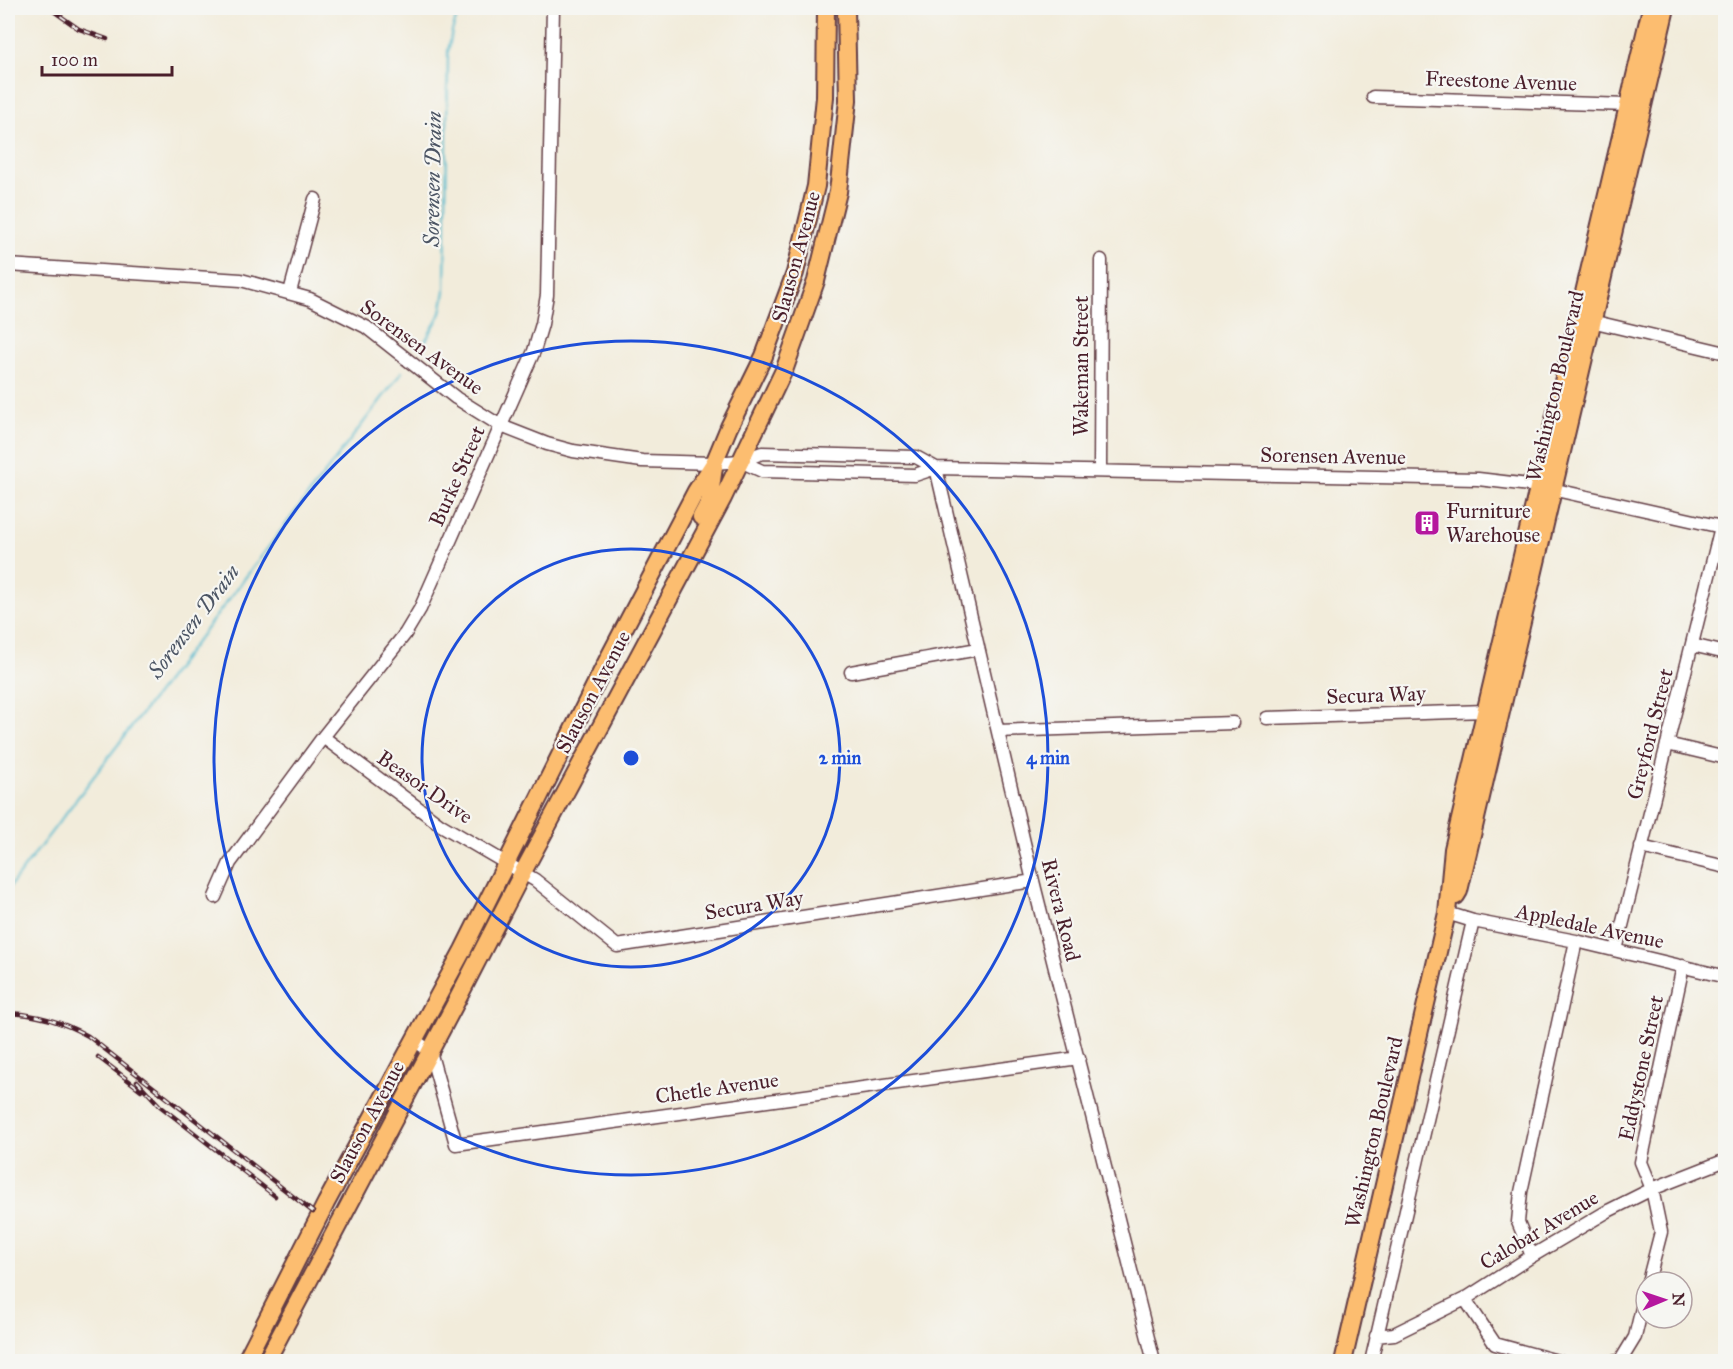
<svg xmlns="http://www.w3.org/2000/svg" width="1733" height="1369" font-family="'IM FELL Great Primer',serif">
<rect width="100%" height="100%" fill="#f6f6f2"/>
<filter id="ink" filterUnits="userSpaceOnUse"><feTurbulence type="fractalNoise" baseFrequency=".0167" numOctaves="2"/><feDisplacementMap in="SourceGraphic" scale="12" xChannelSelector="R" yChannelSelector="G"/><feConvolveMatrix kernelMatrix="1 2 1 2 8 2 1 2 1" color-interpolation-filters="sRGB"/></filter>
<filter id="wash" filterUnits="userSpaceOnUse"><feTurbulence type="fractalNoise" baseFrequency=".008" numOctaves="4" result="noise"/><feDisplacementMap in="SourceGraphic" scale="24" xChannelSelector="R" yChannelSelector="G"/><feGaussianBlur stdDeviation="1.35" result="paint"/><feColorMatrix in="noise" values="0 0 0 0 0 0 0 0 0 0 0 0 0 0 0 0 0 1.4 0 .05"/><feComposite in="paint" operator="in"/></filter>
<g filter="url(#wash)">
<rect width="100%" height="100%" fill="#f2ecdb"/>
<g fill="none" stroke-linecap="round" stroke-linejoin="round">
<path stroke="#51b9ce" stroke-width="2" d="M422,347L441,313L445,291L448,52L452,31L460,8
M8,889L402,372"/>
</g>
</g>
<g filter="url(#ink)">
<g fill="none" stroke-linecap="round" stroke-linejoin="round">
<g stroke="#633e45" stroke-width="15">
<path id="minor" d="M1373,97L1628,105
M8,265L241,280L310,299L366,327L456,398L501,426L547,444L573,451L642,461L714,463L740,461L762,453L916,457L936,468
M290,292L315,199
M1587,320L1726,353
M740,461L762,471L915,475L936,468L1478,479L1538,486L1726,528
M936,468L1033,881L1154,1362
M1100,471L1101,260
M1692,645L1726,653
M851,672L978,649
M1267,718L1486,711
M998,731L1233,723
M323,737L441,825L535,880L617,946L1033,881
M1667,744L1726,758
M1641,847L1726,867
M215,897L230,863L323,737L405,634L420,609L534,351L542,324L547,295L553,8
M1447,913L1473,921L1576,941L1726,977
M1616,950L1721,527
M414,1040L430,1051L456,1144L1079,1058
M1532,1256L1518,1222L1521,1192L1576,941
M1648,1282L1661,1232L1652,1189L1641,1162L1683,966
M1465,1299L1495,1344L1561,1362
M1376,1336L1394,1334L1465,1299L1532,1256L1608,1211L1652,1189L1726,1160
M1371,1362L1473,921
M1614,1362L1621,1360L1635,1337L1646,1291"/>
</g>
<g stroke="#633e45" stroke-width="20">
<path id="major" d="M701,517L709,502L714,467
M1456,896L1459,891L1666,8
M245,1362L326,1203L463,950L608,659L696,491L714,463L729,427L764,356L795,273L816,186L825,97L826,8
M266,1362L454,1006L523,872L723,498L785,368L816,281L838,192L848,100L846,8
M1343,1362L1447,913L1453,849L1651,8"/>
</g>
<use href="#minor" stroke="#fff" stroke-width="12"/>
<use href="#major" stroke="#fcbd6f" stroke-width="16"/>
<g stroke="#4a1f2b" stroke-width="4.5">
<path id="rail" d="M49,8L79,29L107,39
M8,1013C36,1014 63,1022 88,1036L313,1212
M98,1057L141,1090
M137,1081L160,1106L275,1196"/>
</g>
<use href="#rail" stroke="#f6f6f2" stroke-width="2" stroke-dasharray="7" stroke-linecap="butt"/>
</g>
</g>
<g fill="none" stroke="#1d4ed8" stroke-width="3">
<circle cx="631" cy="758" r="209"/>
<circle cx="631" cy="758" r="417"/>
</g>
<defs>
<g id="building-square" transform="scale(1.35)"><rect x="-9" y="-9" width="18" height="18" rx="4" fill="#b5179e" stroke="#f6f6f2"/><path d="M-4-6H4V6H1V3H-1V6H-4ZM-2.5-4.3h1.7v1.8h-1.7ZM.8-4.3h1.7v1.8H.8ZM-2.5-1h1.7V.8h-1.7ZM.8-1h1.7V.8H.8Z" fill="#fff"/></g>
</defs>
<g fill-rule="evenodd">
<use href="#building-square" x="1427" y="523"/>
</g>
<g text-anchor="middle" stroke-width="4.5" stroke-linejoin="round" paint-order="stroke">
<g font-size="21" fill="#4a1f2b" stroke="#f6f6f2">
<text transform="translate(1501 81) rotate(2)" y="7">Freestone Avenue</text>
<text transform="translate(796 257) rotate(-75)" y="7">Slauson Avenue</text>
<text transform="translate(422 347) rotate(36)" y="7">Sorensen Avenue</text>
<text transform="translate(1081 366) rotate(-90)" y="7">Wakeman Street</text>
<text transform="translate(1555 386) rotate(-77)" y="7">Washington Boulevard</text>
<text transform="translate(1333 456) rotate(1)" y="7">Sorensen Avenue</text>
<text transform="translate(457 476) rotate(-66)" y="7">Burke Street</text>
<text transform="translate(593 692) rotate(-62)" y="7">Slauson Avenue</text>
<text transform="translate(1376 695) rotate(-2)" y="7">Secura Way</text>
<text transform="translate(1650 734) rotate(-76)" y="7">Greyford Street</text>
<text transform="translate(425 787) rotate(35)" y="7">Beasor Drive</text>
<text transform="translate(754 905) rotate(-9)" y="7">Secura Way</text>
<text transform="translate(1061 910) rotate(76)" y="7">Rivera Road</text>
<text transform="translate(1590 926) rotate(12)" y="7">Appledale Avenue</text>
<text transform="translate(1641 1068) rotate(-78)" y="7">Eddystone Street</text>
<text transform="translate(717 1088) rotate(-8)" y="7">Chetle Avenue</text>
<text transform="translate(367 1122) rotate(-62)" y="7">Slauson Avenue</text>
<text transform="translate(1374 1132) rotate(-77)" y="7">Washington Boulevard</text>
<text transform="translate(1539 1230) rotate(-31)" y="7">Calobar Avenue</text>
</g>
<g font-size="21" fill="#4a1f2b" stroke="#f6f6f2" text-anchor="start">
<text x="1446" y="518">Furniture<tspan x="1446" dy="24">Warehouse</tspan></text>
</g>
<g font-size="22" font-style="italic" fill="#4c5564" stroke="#f6f6f2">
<text transform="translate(432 179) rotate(-89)" y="8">Sorensen Drain</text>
<text transform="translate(193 621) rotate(-53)" y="8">Sorensen Drain</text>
</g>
</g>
<circle cx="631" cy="758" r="9" fill="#1d4ed8" stroke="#f6f6f2" stroke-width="3"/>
<g font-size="18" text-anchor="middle" font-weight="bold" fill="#1d4ed8" stroke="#f6f6f2" stroke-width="4.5" stroke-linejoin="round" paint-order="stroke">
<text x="840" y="764">2 min</text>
<text x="1048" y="764">4 min</text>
</g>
<rect width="1733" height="1369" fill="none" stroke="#f6f6f2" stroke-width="30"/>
<g transform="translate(1664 1300) rotate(88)"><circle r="28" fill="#f6f6f2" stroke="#b1a0a2" stroke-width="1.5"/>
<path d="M0-4.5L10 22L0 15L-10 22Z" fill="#b5179e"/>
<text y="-9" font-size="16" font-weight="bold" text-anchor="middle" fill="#4a1f2b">N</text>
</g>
<path d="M42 66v9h130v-9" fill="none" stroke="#4a1f2b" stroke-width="3"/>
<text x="51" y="66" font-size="18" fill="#4a1f2b" stroke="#f6f6f2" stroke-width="4.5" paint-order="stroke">100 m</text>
</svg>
